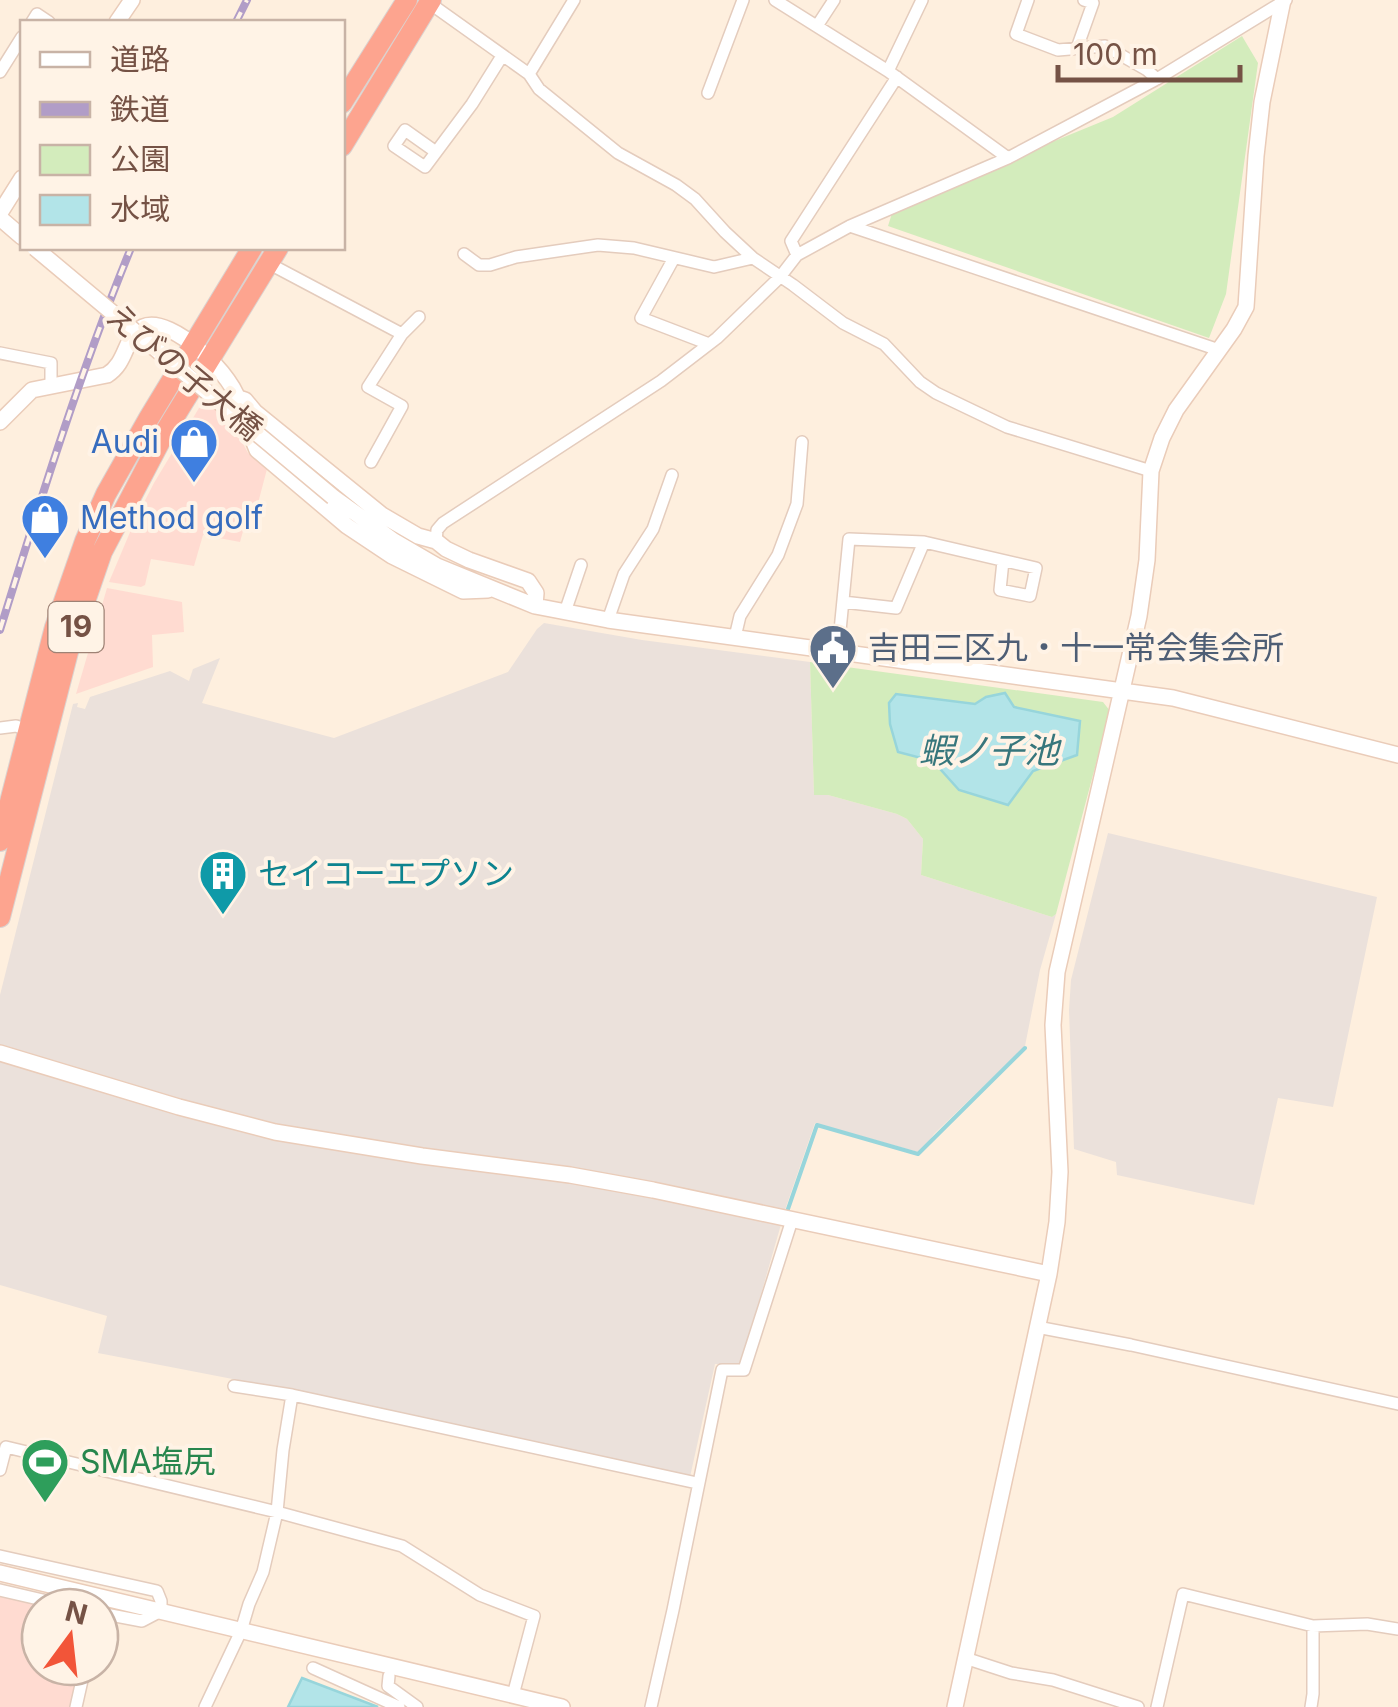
<svg xmlns="http://www.w3.org/2000/svg" width="1398" height="1707" font-family="Inter,'Noto Sans JP',sans-serif">
<rect width="100%" height="100%" fill="#feefde"/>
<path fill="#ffdbd1" d="M205,398L239,427L240,438L248,453L267,469L257,507L250,506L240,542L203,535L194,566L151,559L145,585L141,587L109,582L136,518L154,483Z
M107,588L182,602L184,632L152,635L153,667L76,694Z
M0,1592L60,1607H40V1667H80L71,1707H0Z"/>
<path fill="#ebe1db" d="M544,623L642,640L810,662L814,795H828L897,814L907,819L923,839L921,875L1052,917L1056,914L1040,970L1025,1046L934,1134L927,1144L918,1152L815,1123L786,1207L741,1364H715L690,1477L285,1389L98,1353L107,1316L0,1285V995L73,704L78,703L77,707L85,709L90,697L170,671L189,681L193,669L220,658L202,703L334,738L508,672L537,629Z
M1108,833L1377,897L1333,1107L1278,1098L1254,1205L1117,1175L1116,1162L1074,1149L1069,1010L1071,980Z"/>
<path fill="#d3ecbc" d="M1242,36L1258,63L1226,294L1209,338L888,226L894,207L1113,117Z
M810,662L1103,702L1110,711L1056,914L1052,917L921,875L923,839L907,819L897,814L828,795H814Z"/>
<path fill="#b2e4e8" stroke="#97d5db" stroke-width="2.5" d="M1005,693L1014,707L1080,721L1077,755L1033,771L1008,805L959,790L933,761L898,752L890,724L889,703L896,694L975,704L986,697Z
M302,1678L378,1707H288Z"/>
<g fill="none" stroke-linecap="round" stroke-linejoin="round">
<path stroke="#97d5db" stroke-width="4" d="M788,1209L817,1125L918,1154L1025,1048"/>
<g stroke="#e4ccbd" stroke-width="14">
<path id="street" d="M775,0L888,71L1008,158
M1028,0L1016,34L1058,50L1105,46L1147,70L1157,79
M428,2L529,74L539,89L618,153L676,185L695,199L725,232L753,258L793,285L843,323L884,344L920,382L936,393L1007,427L1151,471
M32,22L37,14L49,22
M817,26L834,0
M1077,48L1093,3L1084,0
M888,71L922,0
M0,72L22,37
M529,74L574,0
M708,93L743,0
M436,152L405,130L394,146L425,167L472,104L502,56
M850,226L1219,350
M464,254L479,265H490L516,257L598,245L634,248L714,267L753,258
M797,255L791,241L897,77
M674,258L641,318L709,344
M268,263L402,334L419,317
M0,353L51,363V384
M371,462L402,406L368,387L402,334
M436,541L437,530L443,523L661,381L717,338L780,277L797,255L850,226L1008,158L1157,79L1286,0
M843,602L896,608L924,542
M565,612L581,565
M608,620L624,574L653,529L672,475
M735,637L740,616L778,555L797,504L802,442
M838,651L849,539L924,542L1036,568L1030,596L1000,590L1003,561
M0,728L16,726L28,730
M1037,1327L1131,1345L1398,1404
M234,1386L292,1395L697,1483
M0,1470L6,1447L277,1512L402,1546L480,1595L534,1616L513,1695
M0,1556L157,1591L161,1601V1611L142,1621L100,1613
M0,1590L73,1607
M965,1658L1011,1673L1053,1680L1138,1707
M313,1668L399,1707
M389,1676L388,1686L417,1707
M76,1707L85,1667
M205,1707L241,1631L249,1604L263,1572L277,1512L283,1450L292,1395
M651,1707L673,1610L722,1370H744L792,1220
M1157,1707L1183,1594L1313,1626L1367,1624L1398,1629
M1311,1707L1313,1694V1626"/>
</g>
<g stroke="#eaccb9" stroke-width="18">
<path id="secondary" d="M117,22L132,0
M0,213L22,178
M0,218L22,237
M239,398L245,400L255,412L382,515L418,536L436,541L446,549L469,560L528,581L536,593L535,606
M0,422L32,390L107,375C128,362 124,336 143,327C171,314 238,379 239,405L257,450L347,526L392,556L463,591L488,590
M333,497L394,541L437,566L535,606L608,620L1173,698L1398,755
M0,1053L179,1107L275,1132L422,1156L570,1175L653,1190L1049,1274
M0,1573L562,1707
M955,1707L1049,1274L1057,1222L1060,1172L1053,1025L1057,972L1139,616L1147,560L1151,471L1162,438L1176,410L1234,329L1246,307L1256,156L1262,102L1283,0"/>
</g>
<g stroke="#dbd2cf" stroke-width="22">
<path id="highway" d="M342,103L407,0
M342,146L431,0
M0,841L55,627L85,541L106,494L149,418L252,248
M0,917L69,648L102,552L165,432L278,248"/>
</g>
<use href="#street" stroke="#fff" stroke-width="11"/>
<use href="#secondary" stroke="#fff" stroke-width="15"/>
<use href="#highway" stroke="#fda48f" stroke-width="20"/>
<g stroke="#b19dc7" stroke-width="8">
<path id="rail" d="M236,22L247,0
M0,630C40,501 80,372 131,248"/>
</g>
<use href="#rail" stroke="#fff3e6" stroke-width="4" stroke-dasharray="11" stroke-linecap="butt"/>
<g stroke="#eaccb9" stroke-width="18" stroke-linecap="butt">
<path id="secondary-bridge" d="M35,248L333,497"/>
</g>
<use href="#secondary-bridge" stroke="#fff" stroke-width="15"/>
</g>
<defs>
<g id="shop-pin" transform="scale(2.5)"><path d="M0 17L-7.5 6A9.5 9.5 0 1 1 7.5 6Z" fill="#3f7fe0" stroke="#fff3e6"/><path d="M-5-2.5h2.3a2.7 3.5 0 0 1 5.4 0H5L5.5 6h-11ZM-1.5-2.5h3a1.5 2.3 0 0 0-3 0Z" fill="#fff"/></g>
<g id="civic-pin" transform="scale(2.5)"><path d="M0 17L-7.5 6A9.5 9.5 0 1 1 7.5 6Z" fill="#5c6f8a" stroke="#fff3e6"/><path d="M-.6-6.5H3V-4.5H.6V-3L4-1V1h2V6H-6V1h2V-1L-.6-3ZM-1.2 2.5V6h2.4V2.5Z" fill="#fff"/></g>
<g id="building-pin" transform="scale(2.5)"><path d="M0 17L-7.5 6A9.5 9.5 0 1 1 7.5 6Z" fill="#0f9aa8" stroke="#fff3e6"/><path d="M-4-6H4V6H1V3H-1V6H-4ZM-2.5-4.3h1.7v1.8h-1.7ZM.8-4.3h1.7v1.8H.8ZM-2.5-1h1.7V.8h-1.7ZM.8-1h1.7V.8H.8Z" fill="#fff"/></g>
<g id="stadium-pin" transform="scale(2.5)"><path d="M0 17L-7.5 6A9.5 9.5 0 1 1 7.5 6Z" fill="#2e9e5b" stroke="#fff3e6"/><path d="M0-5a6.5 5 0 1 0 0 10a6.5 5 0 1 0 0-10ZM-3.5-1.8h7v3.6h-7Z" fill="#fff"/></g>
</defs>
<g fill-rule="evenodd">
<use href="#shop-pin" x="194" y="442"/>
<use href="#shop-pin" x="45" y="518"/>
<use href="#civic-pin" x="833" y="648"/>
<use href="#building-pin" x="223" y="874"/>
<use href="#stadium-pin" x="45" y="1462"/>
</g>
<g text-anchor="middle" stroke-width="8" stroke-linejoin="round" paint-order="stroke">
<rect fill="#fff3e6" stroke="#9e8275" stroke-width="2.5" x="48.5" y="602" width="55" height="50" rx="8"/>
<g font-size="30" font-weight="bold" fill="#755245">
<text x="76" y="637">19</text>
</g>
<g font-size="32" fill="#755245" stroke="#fff3e6">
<text transform="translate(184 372) rotate(40)" y="11">えびの子大橋</text>
</g>
<g font-size="32" fill="#366cbe" stroke="#fff3e6" text-anchor="end">
<text x="159" y="453">Audi</text>
<text x="80" y="529" text-anchor="start">Method golf</text>
</g>
<g font-size="32" fill="#4e5e75" stroke="#fff3e6" text-anchor="start">
<text x="868" y="659">吉田三区九・十一常会集会所</text>
</g>
<g font-size="32" fill="#0d838f" stroke="#fff3e6" text-anchor="start">
<text x="258" y="885">セイコーエプソン</text>
</g>
<g font-size="32" fill="#27864d" stroke="#fff3e6" text-anchor="start">
<text x="80" y="1473">SMA塩尻</text>
</g>
<g font-size="35" font-style="italic" fill="#37767c" stroke="#fff3e6">
<text x="989" y="763">蝦ノ子池</text>
</g>
</g>
<rect x="20" y="20" width="325" height="230" fill="#fff3e6" stroke="#c8b3a6" stroke-width="2.5"/>
<rect x="40" y="52" width="50" height="15" fill="#ffffff" stroke="#c8b3a6" stroke-width="2.5"/>
<text x="110" y="70" font-size="30" fill="#755245">道路</text>
<rect x="40" y="102" width="50" height="15" fill="#b19dc7" stroke="#c8b3a6" stroke-width="2.5"/>
<text x="110" y="120" font-size="30" fill="#755245">鉄道</text>
<rect x="40" y="145" width="50" height="30" fill="#d3ecbc" stroke="#c8b3a6" stroke-width="2.5"/>
<text x="110" y="170" font-size="30" fill="#755245">公園</text>
<rect x="40" y="195" width="50" height="30" fill="#b2e4e8" stroke="#c8b3a6" stroke-width="2.5"/>
<text x="110" y="220" font-size="30" fill="#755245">水域</text>
<g transform="translate(70 1637) rotate(15)"><circle r="48" fill="#fff3e6" stroke="#c8b3a6" stroke-width="2.5"/>
<path d="M0-8L18 38L0 25L-18 38Z" fill="#f25539"/>
<text y="-15" font-size="28" font-weight="bold" text-anchor="middle" fill="#755245">N</text>
</g>
<path d="M1058 65v15h182v-15" fill="none" stroke="#755245" stroke-width="5"/>
<text x="1073" y="65" font-size="30" fill="#755245" stroke="#fff3e6" stroke-width="8" paint-order="stroke">100 m</text>
</svg>
